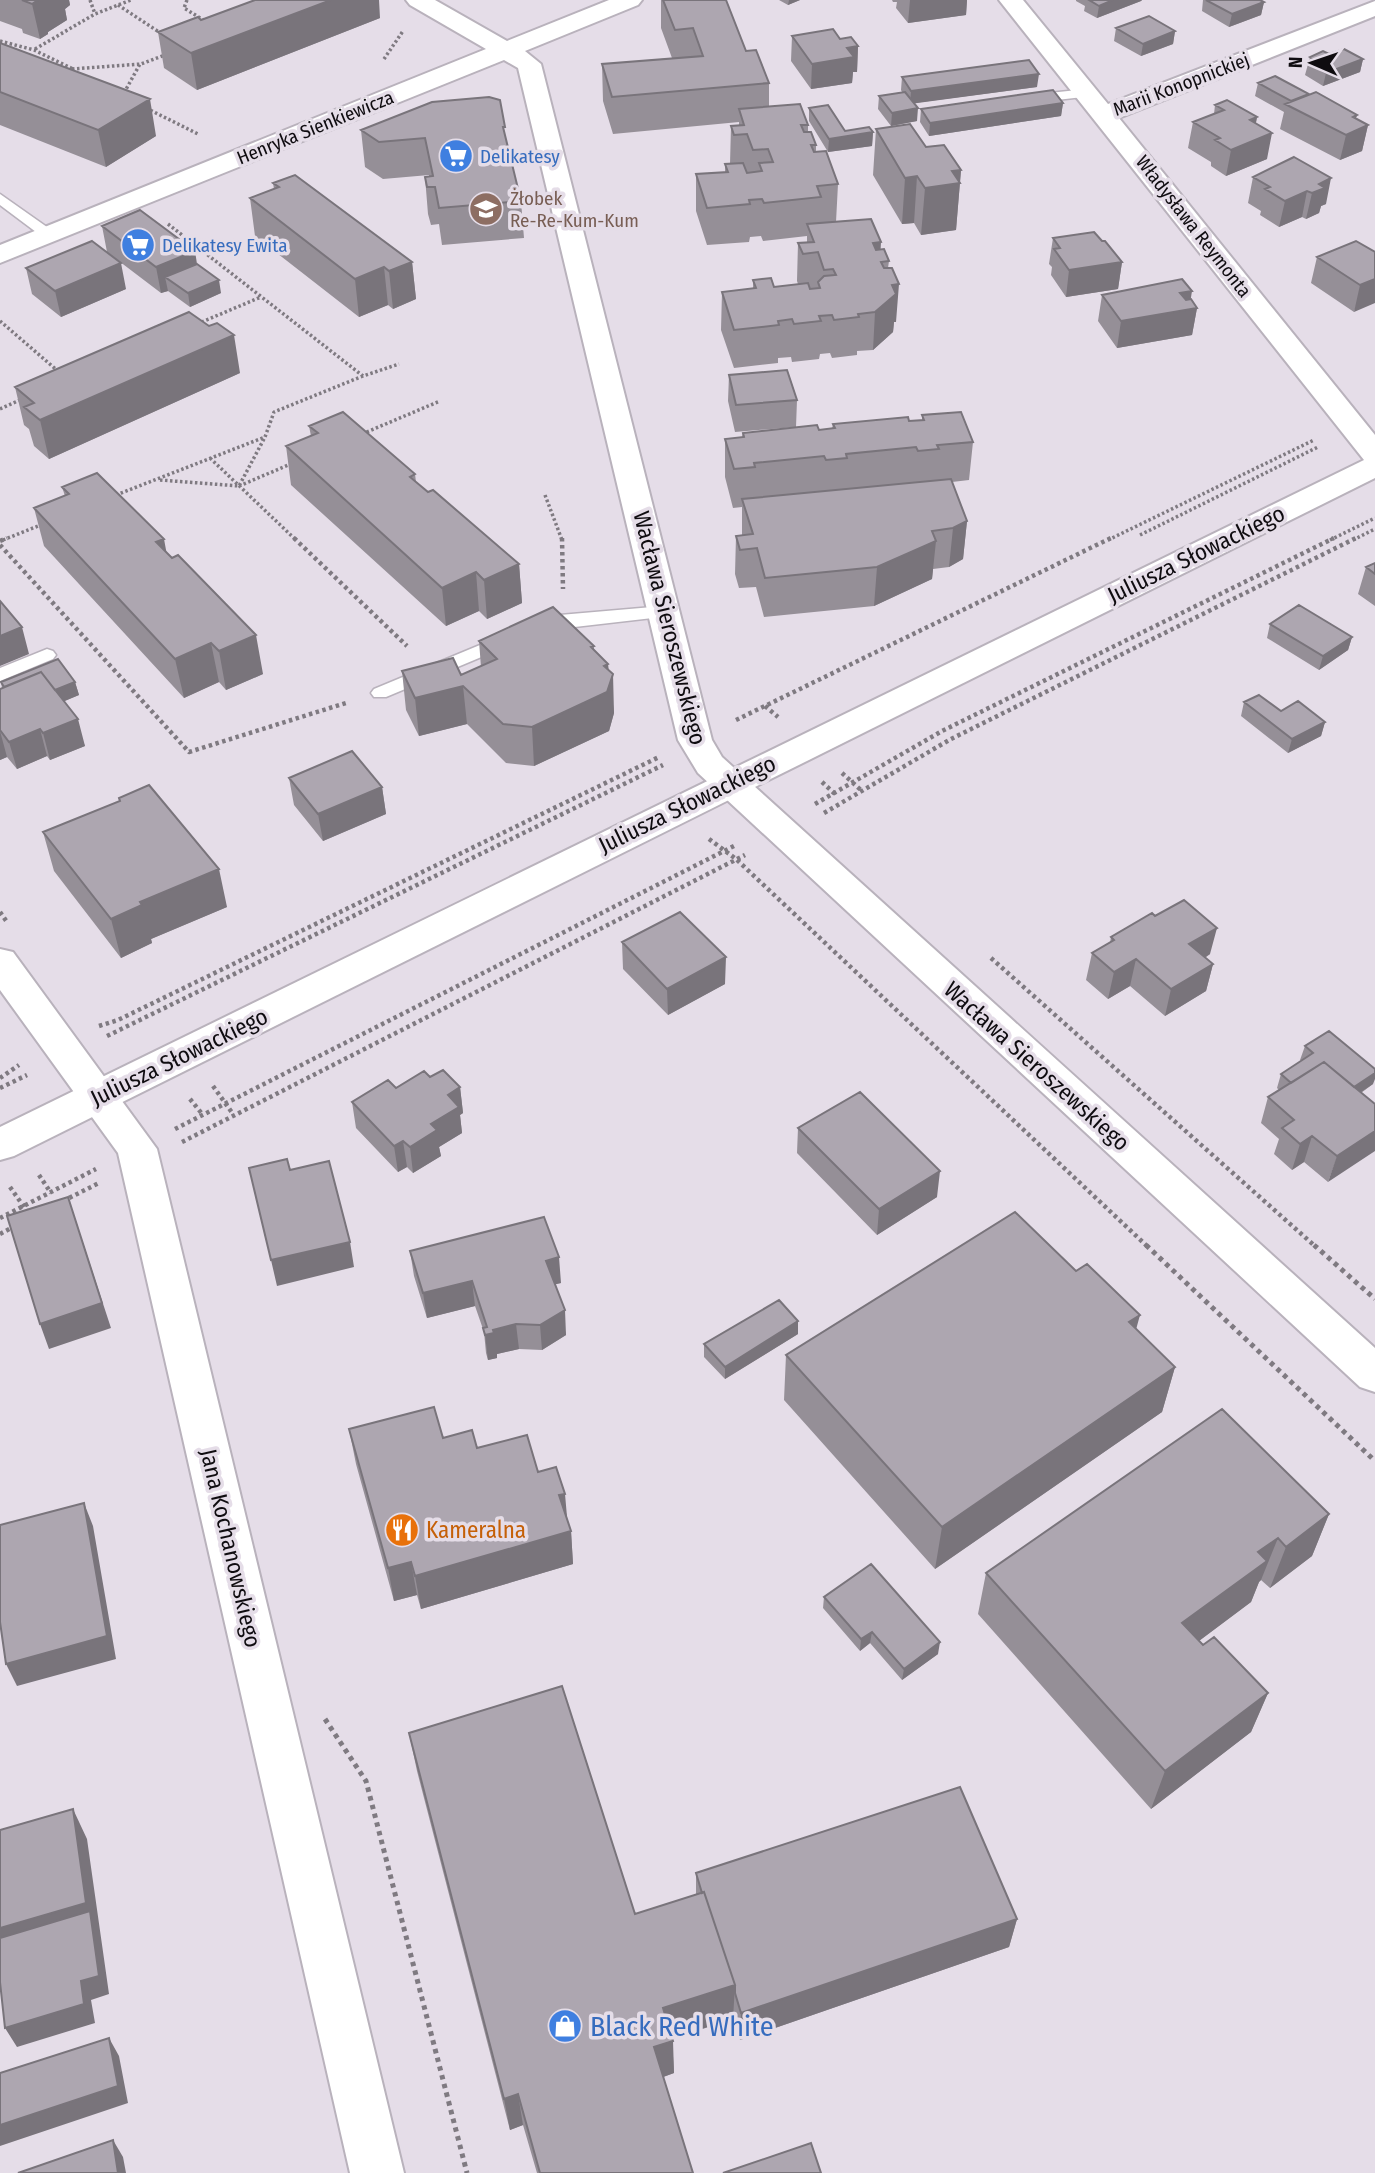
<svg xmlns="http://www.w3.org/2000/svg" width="1375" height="2173" font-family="'Fira Sans Condensed',sans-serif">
<rect width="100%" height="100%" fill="#e5dde8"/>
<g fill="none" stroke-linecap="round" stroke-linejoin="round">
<g stroke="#b9b2bc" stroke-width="3">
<path id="service" d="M1087,89L1092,90V96L1030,103L1023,99L1030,95Z
M0,194L54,232L56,235L54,238H44L0,205Z
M664,606L670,608L673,612L670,616L540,631L531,625L534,621L548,616Z
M504,635L513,641L510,645L386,697H374L371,693L374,689Z
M47,649L53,651L56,655L53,659L0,681V668Z"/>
</g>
<g stroke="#b9b2bc" stroke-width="4">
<path id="minor" d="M406,0H435L507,41L609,0H642L638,5L525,51L541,64L712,740L722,757L1375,1348V1392L1360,1387L698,773L678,740L518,68L504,60L0,263V245L486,49L410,5Z
M999,0H1023L1108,104L1375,1V16L1119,118L1375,435V463L1364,460Z
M0,949L13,952L157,1149L404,2173H350L118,1153L0,990Z"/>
</g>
<g stroke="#b9b2bc" stroke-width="4">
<path id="tertiary" d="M1375,457V478L14,1156L0,1160V1127L1364,460Z"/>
</g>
<path stroke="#7f7a81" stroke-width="3.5" stroke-dasharray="2.5 2.5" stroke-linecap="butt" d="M90,0L95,14
M187,0L184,8L205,21
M118,5L162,34
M0,41L34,50L73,69
M35,49L95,14L131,0
M384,59L403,31
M72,69L141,64L165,55
M124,93L140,64
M146,108L198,134
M168,224L363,376L399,364
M0,321L59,372
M197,324L261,297
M0,409L22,399
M362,434L440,401
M210,458L296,540
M160,480L239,486L265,437
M239,486L293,463
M116,495L265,437L274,412L363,376
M545,495L562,540
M1140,535L1318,447
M3,540L43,524
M1108,540L1314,440
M1330,540L1375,518
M1353,540L1375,529"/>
<path stroke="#7f7a81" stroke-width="4.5" stroke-dasharray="3.5 3.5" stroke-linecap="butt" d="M294,538L407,646
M562,538L563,589
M0,541L7,538
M0,545L189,752L349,702
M765,706L778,717
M736,720L1111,538
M842,773L862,791
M822,782L835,794
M815,804L942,731L1334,538
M824,813L951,739L1356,538
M709,839L736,859L1148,1247
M0,912L7,922
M991,958L1316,1247
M99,1026L118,1020L659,757
M107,1036L663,765
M0,1078L19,1065
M213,1086L233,1114
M0,1088L27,1075
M190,1099L203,1115
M175,1129L736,845
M182,1142L745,855
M39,1175L51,1193
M10,1187L29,1214
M63,1201L99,1183
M0,1218L96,1169
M0,1234L15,1226"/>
<path stroke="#7f7a81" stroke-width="5" stroke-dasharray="4.5 4.5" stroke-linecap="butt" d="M1146,1245L1375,1461
M1314,1245L1375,1299
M325,1719L366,1781L467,2173"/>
<use href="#service" fill="#fff" fill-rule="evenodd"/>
<use href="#minor" fill="#fff" fill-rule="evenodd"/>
<use href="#tertiary" fill="#fff" fill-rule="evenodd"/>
</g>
<path fill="#958f97" d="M0,0H69L70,5L65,9L67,20L48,32V34L40,39L23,33L22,29L0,21Z
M661,0H726L746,51L769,83V107L808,125V132L816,145V151L838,184L836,222L881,250L889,261L888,268L896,322H894L893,332L873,350L857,351V355L832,358L830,353L820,354L819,359L792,362L791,357L778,358V363L734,368L721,330L722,292L753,289V280L774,287L798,284L797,281L798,243L807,242V236L763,241L761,236L750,237L749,242L707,245L696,211V174L725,172V164H730L731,126L739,125V122L613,134L603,101L602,64L672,58L661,28Z
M779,0H800L788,5Z
M892,0H967L966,15L908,23L896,8L897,2H893Z
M1076,0H1142L1141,1L1097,18L1084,11L1085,6L1076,1Z
M1203,0H1260L1264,2L1261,15L1229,27L1202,11Z
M380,18L197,90L164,68L158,32L201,20Z
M1116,28L1175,31L1173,44L1141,56L1114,41Z
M792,36L840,39L858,46L857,72H853L852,83L811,89L791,61Z
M0,43L156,136L106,167L0,125Z
M1329,54L1363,59L1360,72L1323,86L1305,75L1310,57Z
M902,77L1037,87L914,103L917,121L891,126L878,109L879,96L902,92L901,90Z
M1258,83L1356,119L1368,125L1362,151L1340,160L1280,129L1284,112L1255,96Z
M1063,103L1061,116L929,136L920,122L921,109Z
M1215,105L1257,117L1256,123L1267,159L1226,176L1211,166V162L1188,148L1193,122L1214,114Z
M809,108L845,131L873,132L872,146L828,152L809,121Z
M876,129L926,147L961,170L956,230L921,235L914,223L902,224L873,175Z
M361,130L506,140L521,201L524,238L442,245L439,224L431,225L428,214L425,177H429V175L383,179L365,167Z
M1294,157L1326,204L1321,206L1319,213L1306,219L1302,217L1279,227L1260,215L1261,211L1248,203L1253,177Z
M273,183L412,262L416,299L393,309L388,305L359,317L255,236L250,198L274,189Z
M102,226L197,264L221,293L190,307L168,291L161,293L107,252Z
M1053,238L1102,241L1122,262L1118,289L1066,297L1051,275L1052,267L1049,264Z
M1375,252L1354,312L1311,283L1317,257Z
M26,268L126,289L61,317L32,294Z
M1102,295L1191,300L1197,308L1192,335L1117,348L1098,321Z
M240,373L49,459L34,446L29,429L24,425L15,387Z
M729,375L797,400L796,427L735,432L728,401Z
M922,415L973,442L969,480L952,482L967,521L963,559L949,567L933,569L932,579L874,606L764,617L756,587L739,588L735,574L736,536L742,535V507L733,508L725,477V439L742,437L743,433L832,429L833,424L922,420Z
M309,426L415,474L416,482L428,492L519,564L522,603L487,619L479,611L446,626L291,485L286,446L311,436Z
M62,487L166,552L263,674L226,690L219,682L184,698L44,546L34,508L65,496Z
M1375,563V606L1358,594L1366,567Z
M1270,624L1352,637L1348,650L1319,670L1267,638Z
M479,641L594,646V651L608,664L614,713L609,731L534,766L506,763L467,724L419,736L406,710L402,671L461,675L481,667Z
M1,682H75L79,695L64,701L85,746L50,760L47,756L17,769L7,757L0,760V689L2,688Z
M1244,702L1325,722L1321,736L1288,753L1241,716Z
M289,778L382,787L386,814L323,841L294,805Z
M119,798L227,907L151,939L152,943L121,958L54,871L43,832L119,801Z
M1111,937L1210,954L1205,958L1213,964L1206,991L1165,1016L1130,986L1108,999L1086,980L1092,953L1110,943Z
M622,942L725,984L668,1015L623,969Z
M1305,1046L1373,1084L1361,1093L1328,1182L1304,1162L1292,1170L1274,1154L1279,1139L1261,1123L1268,1097L1279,1090L1277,1088L1281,1074L1302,1061L1300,1060Z
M430,1077L460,1087L463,1113L460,1115L462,1133L439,1147L441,1156L413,1173L407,1167L398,1172L356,1128L352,1102Z
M798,1128L937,1197L877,1235L797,1153Z
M410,1251L561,1283L555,1284L566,1335L542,1350L519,1349L497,1354V1358L488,1360L486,1353L484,1332L475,1306L427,1318L414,1276Z
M1136,1329L1175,1367L1162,1412L935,1569L784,1400L786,1355Z
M798,1334L725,1379L704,1357V1344Z
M349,1429L443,1438L477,1448L538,1472L567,1521L571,1531L573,1564L421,1609L417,1595L394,1601L356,1464Z
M1329,1514L1312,1556L1270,1588L1261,1580L1259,1582L1251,1602L1199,1641L1268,1693L1251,1732L1151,1809L978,1614L986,1573Z
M824,1597L938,1654L902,1680L870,1643L860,1651L823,1608Z
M409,1733L635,1914L696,1895V1873L1017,1919L1009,1947L740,2040L733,2019L672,2039L674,2073L663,2077L693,2173H537L523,2125L510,2130L417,1771Z"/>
<path fill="#79747b" d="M38,0H69L70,5L65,9L67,20L48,32V34L40,39L32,4Z
M331,0H379L380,18L197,90L191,53Z
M789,0H800L788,5Z
M910,0H967L966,15L908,23Z
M1113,0H1142L1141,1L1097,18L1099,6Z
M1264,2L1261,15L1229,27L1232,14Z
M1175,31L1173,44L1141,56L1143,44Z
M858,46L857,72H853L852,83L811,89L812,64L847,48Z
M1363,59L1360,72L1323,86L1326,73Z
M1039,74L1037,87L910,104L911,91Z
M150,99L156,136L106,167L98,130Z
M1063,103L1061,116L929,136L930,123Z
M918,108L917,121L891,126L892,113Z
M1357,115L1353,132L1368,125L1362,151L1340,160L1346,135L1353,117Z
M1257,117L1252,141L1272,133L1267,159L1226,176L1231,150L1250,120Z
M873,132L872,146L828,152L829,139Z
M961,170L956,230L921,235L925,188L952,171Z
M917,176L914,223L902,224L905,178Z
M1331,178L1326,204L1321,206L1319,213L1306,219L1312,193L1319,184Z
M1307,191L1302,217L1279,227L1285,201Z
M881,242L879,279L873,243Z
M195,251L199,277H165L168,291L161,293L156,267Z
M412,262L416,299L393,309L389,271Z
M1122,262L1118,289L1066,297L1069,270Z
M121,263L126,289L61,317L55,291Z
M384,267L388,305L359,317L355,279Z
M1375,279V303L1354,312L1360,285Z
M219,280L221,293L190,307L188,293Z
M899,284L896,322H894L893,332L873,350L875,312L892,285Z
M1192,291L1189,310L1197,308L1192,335L1117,348L1121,321L1180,293Z
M234,335L240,373L49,459L40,420Z
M967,521L963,559L949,567L953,528Z
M164,539L171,577L156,542Z
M936,541L932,579L874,606L877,567Z
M519,564L522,603L487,619L484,580Z
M476,572L479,611L446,626L442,588Z
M22,627L29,654L0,666V636Z
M256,635L263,674L226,690L219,651Z
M1352,637L1348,650L1319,670L1323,656Z
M211,643L219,682L184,698L175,659Z
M608,664L609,687L613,674L614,713L609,731L534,766L532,727L604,666Z
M75,682L79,695L53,706L50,692Z
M463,686L467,724L419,736L415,698Z
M78,719L85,746L50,760L43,733Z
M1325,722L1321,736L1288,753L1292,739Z
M40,729L47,756L17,769L9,742Z
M0,731L7,757L0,760Z
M382,787L386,814L323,841L318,814Z
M219,869L227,907L151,939L152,943L121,958L111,919L140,902Z
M1217,928L1210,954L1183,971L1189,944Z
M726,957L725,984L668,1015L667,989Z
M1136,959L1130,986L1108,999L1114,972Z
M1213,964L1206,991L1165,1016L1171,989Z
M1375,1073V1079L1373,1084L1349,1100L1354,1087Z
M460,1087L463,1113L460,1115L462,1133L439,1147L441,1156L413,1173L410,1147L431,1124L448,1095Z
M1375,1131V1151L1328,1182L1337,1156Z
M1312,1136L1304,1162L1292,1170L1300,1144Z
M403,1141L407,1167L398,1172L394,1146Z
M940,1171L937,1197L877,1235L879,1209Z
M68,1197L111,1328L49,1349L40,1324Z
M350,1242L354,1267L277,1286L271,1260Z
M559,1257L561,1283L548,1286L546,1261Z
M472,1281L475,1306L427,1318L423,1293Z
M565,1310L566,1335L542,1350L540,1325Z
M1140,1315L1128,1359L1129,1322Z
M798,1321V1334L725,1379V1367Z
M516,1324L519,1349L497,1354V1358L488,1360L485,1335L493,1330Z
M1175,1367L1162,1412L935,1569L942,1527Z
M565,1494L568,1528L559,1495Z
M84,1503L93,1526L116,1659L17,1686L6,1664Z
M1329,1514L1312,1556L1270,1588L1286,1547Z
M571,1531L573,1564L421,1609L415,1576Z
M1278,1538L1261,1580L1259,1582L1251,1602L1168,1664L1182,1623L1258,1552Z
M411,1562L417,1595L394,1601L388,1568Z
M872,1632L870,1643L860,1651L861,1639Z
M940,1642L938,1654L902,1680L904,1669Z
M1268,1693L1251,1732L1151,1809L1165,1771Z
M73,1809L87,1839L109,1994L91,2000L95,2023L17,2047L5,2028L81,1981L0,1947V1928Z
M1017,1919L1009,1947L740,2040L741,2013Z
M735,1985L733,2019L663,2041V2008Z
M109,2038L119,2056L128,2103L0,2146V2125Z
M673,2041L674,2073L655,2080L654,2047Z
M518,2094L523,2125L510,2130L504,2099Z
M113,2140L123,2157L126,2173H118Z"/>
<path fill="#ada6b0" stroke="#79747b" stroke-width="2" d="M22,0H38L32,4Z
M255,0H331L191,53L158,32L198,17L201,20Z
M663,0H726L746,51L756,50L769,83L612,97L602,64L703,56L693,28L675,30Z
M1089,0H1113L1099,6Z
M1206,0H1260L1264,2L1232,14Z
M1149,16L1175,31L1143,44L1116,28Z
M833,29L840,39L851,37L858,46L847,48L854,57L812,64L792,36Z
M0,43L150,99L98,130L0,92Z
M1344,49L1363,59L1326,73L1307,63L1315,60L1310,57L1323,51L1329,54Z
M1029,60L1039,74L911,91L902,77Z
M1275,76L1309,94L1291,101L1258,83Z
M1053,90L1063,103L930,123L921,109Z
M905,92L918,108L892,113L879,96Z
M1316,92L1357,115L1353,117L1368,125L1346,135L1285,104Z
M489,97L500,100L505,127H503L521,201L439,208L435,187H427L425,177L433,176L425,138L379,142L361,130L432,102Z
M1227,100L1257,117L1250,120L1272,133L1231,150L1215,140L1220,138L1193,122L1224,110L1215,105Z
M800,104L808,125H801L804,132H811L816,145H811L814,152L826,151L838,184L817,186L821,197L764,203L762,199L749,200L750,204L707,208L696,174L728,172L725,164L743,163L747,173L762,171L759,163L773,162L768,149L753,150L747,134L734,135L731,126L744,125L739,109Z
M828,105L845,131L869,127L873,132L829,139L809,108Z
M910,124L926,147L944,145L961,170L952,171L960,183L925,188L917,176L905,178L876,129Z
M1294,157L1331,178L1319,184L1325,188L1312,193L1307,191L1285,201L1265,189L1270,187L1253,177Z
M295,175L412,262L389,271L384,267L355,279L250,198L279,187L273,183Z
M140,210L195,251L156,267L102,226Z
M871,219L881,242L873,243L876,250L884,249L889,261L881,262L884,268H892L899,284L892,285L896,294L875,312L858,314L859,317L834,320L832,315L819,316L821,321L794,324L792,319L778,321L779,325L734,330L722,292L756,288L753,280L771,278L774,287L808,283L810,289L820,288L818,282L824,276L836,275L833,269L824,270L818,252L803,254L798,243L814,242L807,224Z
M1094,232L1102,241H1105L1122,262L1069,270L1054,249L1060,248L1053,238Z
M92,241L121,263L55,291L26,268Z
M1356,241L1375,252V279L1360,285L1317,257Z
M197,264L219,280L188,293L165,277Z
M1182,279L1192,291L1180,293L1186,300L1191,299L1197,308L1121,321L1102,295Z
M189,312L209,326L217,323L234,335L40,420L24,407L34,403L15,387Z
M787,370L797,400L736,405L729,375Z
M343,412L415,474L410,477L428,492L433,490L519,564L484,580L476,572L442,588L286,446L318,433L309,426Z
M961,412L973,442L937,445L939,449L918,451L916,447L846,454L847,458L826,460L824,456L754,463L755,467L734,469L725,439L744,437L743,433L817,425L819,430L835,428L833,424L908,417L909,421L924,420L922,415Z
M97,473L164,539L156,542L172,558L178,555L256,635L219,651L211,643L175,659L34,508L69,494L62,487Z
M951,479L967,521L953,528L932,531L936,541L877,567L765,578L757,548L740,550L736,536L753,534L742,499Z
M1375,563V574L1366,567Z
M0,601L22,627L0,636Z
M1299,605L1352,637L1323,656L1270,624Z
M553,607L594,646L591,647L608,664L604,666L613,674L607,692L532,727L503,724L463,686L415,698L402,671L453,658L461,675L497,659L479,641Z
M58,659L75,682L55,690L41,672L4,687L1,682Z
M41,672L78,719L43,733L40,729L9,742L0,730V689Z
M1259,695L1281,711L1298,701L1325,722L1292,739L1244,702Z
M352,751L382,787L318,814L289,778Z
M149,785L219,869L140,902L142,905L111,919L43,832L120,801L119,798Z
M1184,900L1217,928L1189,944L1213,964L1171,989L1136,959L1114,972L1092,953L1114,940L1111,937L1152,913L1155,916Z
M680,912L726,957L667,989L622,942Z
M1329,1031L1375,1069V1073L1354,1087L1324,1062L1291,1083L1281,1074L1313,1053L1305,1046Z
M1324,1062L1375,1104V1131L1337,1156L1312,1136L1300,1144L1282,1128L1294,1120L1268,1097Z
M443,1070L460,1087L448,1095L459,1107L431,1124L437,1130L410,1147L403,1141L394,1146L352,1102L388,1080L396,1088L424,1071L430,1077Z
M860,1092L940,1171L879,1209L798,1128Z
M287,1159L290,1170L329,1161L350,1242L271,1260L249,1168Z
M68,1197L102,1303L40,1324L7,1216Z
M1015,1212L1076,1271L1087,1264L1140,1315L1129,1322L1175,1367L942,1527L786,1355Z
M544,1217L559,1257L546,1261L565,1310L540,1325L516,1324L493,1330L494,1333L485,1335L483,1328L487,1327L472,1281L423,1293L410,1251Z
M779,1300L798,1321L725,1367L704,1344Z
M434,1407L443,1438L472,1430L477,1448L527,1435L538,1472L556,1467L565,1494L559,1495L571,1531L415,1576L411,1562L388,1568L349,1429Z
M1222,1409L1329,1514L1286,1547L1278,1538L1258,1552L1267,1561L1182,1623L1203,1645L1214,1637L1268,1693L1165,1771L986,1573Z
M84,1503L107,1636L6,1664L0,1622V1525Z
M871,1564L940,1642L904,1669L872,1632L861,1639L824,1597Z
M562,1686L635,1914L704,1892L735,1985L663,2008L673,2041L654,2047L693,2173H540L518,2094L504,2099L409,1733Z
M960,1787L1017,1919L741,2013L735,1993V1985L704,1892L702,1893L696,1873Z
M73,1809L86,1903L0,1928V1830Z
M90,1911L99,1976L81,1981L84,2004L5,2028L0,1982V1938Z
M109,2038L118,2086L0,2125V2073Z
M113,2140L118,2173H18Z
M811,2143L821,2173H723Z"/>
<defs>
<g id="supermarket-disc" transform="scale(1.75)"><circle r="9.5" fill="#3f7fe0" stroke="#e5dde8"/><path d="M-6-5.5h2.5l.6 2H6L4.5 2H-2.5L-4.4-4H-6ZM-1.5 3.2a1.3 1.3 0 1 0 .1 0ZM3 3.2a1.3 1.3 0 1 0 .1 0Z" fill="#fff"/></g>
<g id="school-disc" transform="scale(1.75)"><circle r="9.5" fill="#8d6e63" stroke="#e5dde8"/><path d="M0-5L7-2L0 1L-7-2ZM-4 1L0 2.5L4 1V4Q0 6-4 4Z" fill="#fff"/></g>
<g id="restaurant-disc" transform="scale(1.75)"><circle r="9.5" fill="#e8710a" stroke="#e5dde8"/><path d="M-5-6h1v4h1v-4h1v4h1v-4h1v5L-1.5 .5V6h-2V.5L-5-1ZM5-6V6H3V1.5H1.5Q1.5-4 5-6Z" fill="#fff"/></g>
<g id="shop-disc" transform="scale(1.75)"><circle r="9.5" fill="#3f7fe0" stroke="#e5dde8"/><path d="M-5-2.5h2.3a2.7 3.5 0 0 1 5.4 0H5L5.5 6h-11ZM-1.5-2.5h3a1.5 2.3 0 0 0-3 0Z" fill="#fff"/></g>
</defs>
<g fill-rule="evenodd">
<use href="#supermarket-disc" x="456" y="156"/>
<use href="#school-disc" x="486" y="209"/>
<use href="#supermarket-disc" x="138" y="245"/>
<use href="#restaurant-disc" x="402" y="1530"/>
<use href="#shop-disc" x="565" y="2026"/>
</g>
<g text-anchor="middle" stroke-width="7" stroke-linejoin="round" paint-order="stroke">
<g font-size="19" fill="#0f0c10" stroke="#e5dde8">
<text transform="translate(1181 84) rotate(-21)" y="7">Marii Konopnickiej</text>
<text transform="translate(315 127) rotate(-22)" y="7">Henryka Sienkiewicza</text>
<text transform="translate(1194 226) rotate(52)" y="7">Władysława Reymonta</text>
</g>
<g font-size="19" fill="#366cbe" stroke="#e5dde8" text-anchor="start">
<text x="480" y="163">Delikatesy</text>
<text x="162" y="252">Delikatesy Ewita</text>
</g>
<g font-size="19" fill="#785e54" stroke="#e5dde8" text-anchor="start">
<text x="510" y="205">Żłobek<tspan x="510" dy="22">Re-Re-Kum-Kum</tspan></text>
</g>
<g font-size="23" fill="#0f0c10" stroke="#e5dde8">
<text transform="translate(1196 554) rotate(-26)" y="8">Juliusza Słowackiego</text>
<text transform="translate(670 628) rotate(76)" y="8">Wacława Sieroszewskiego</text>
<text transform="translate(687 804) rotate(-26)" y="8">Juliusza Słowackiego</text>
<text transform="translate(179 1057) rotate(-26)" y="8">Juliusza Słowackiego</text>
<text transform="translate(1037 1066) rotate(42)" y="8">Wacława Sieroszewskiego</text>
<text transform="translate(231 1548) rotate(77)" y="8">Jana Kochanowskiego</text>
</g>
<g font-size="23" fill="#c56008" stroke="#e5dde8" text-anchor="start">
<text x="426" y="1538">Kameralna</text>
</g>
<g font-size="28" fill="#366cbe" stroke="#e5dde8" text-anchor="start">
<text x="590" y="2036">Black Red White</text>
</g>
</g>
<g transform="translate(1312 63) rotate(272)" stroke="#e5dde8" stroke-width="5" paint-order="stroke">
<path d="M0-5L12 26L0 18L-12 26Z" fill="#0f0c10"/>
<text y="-10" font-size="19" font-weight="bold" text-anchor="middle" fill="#0f0c10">N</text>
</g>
</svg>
